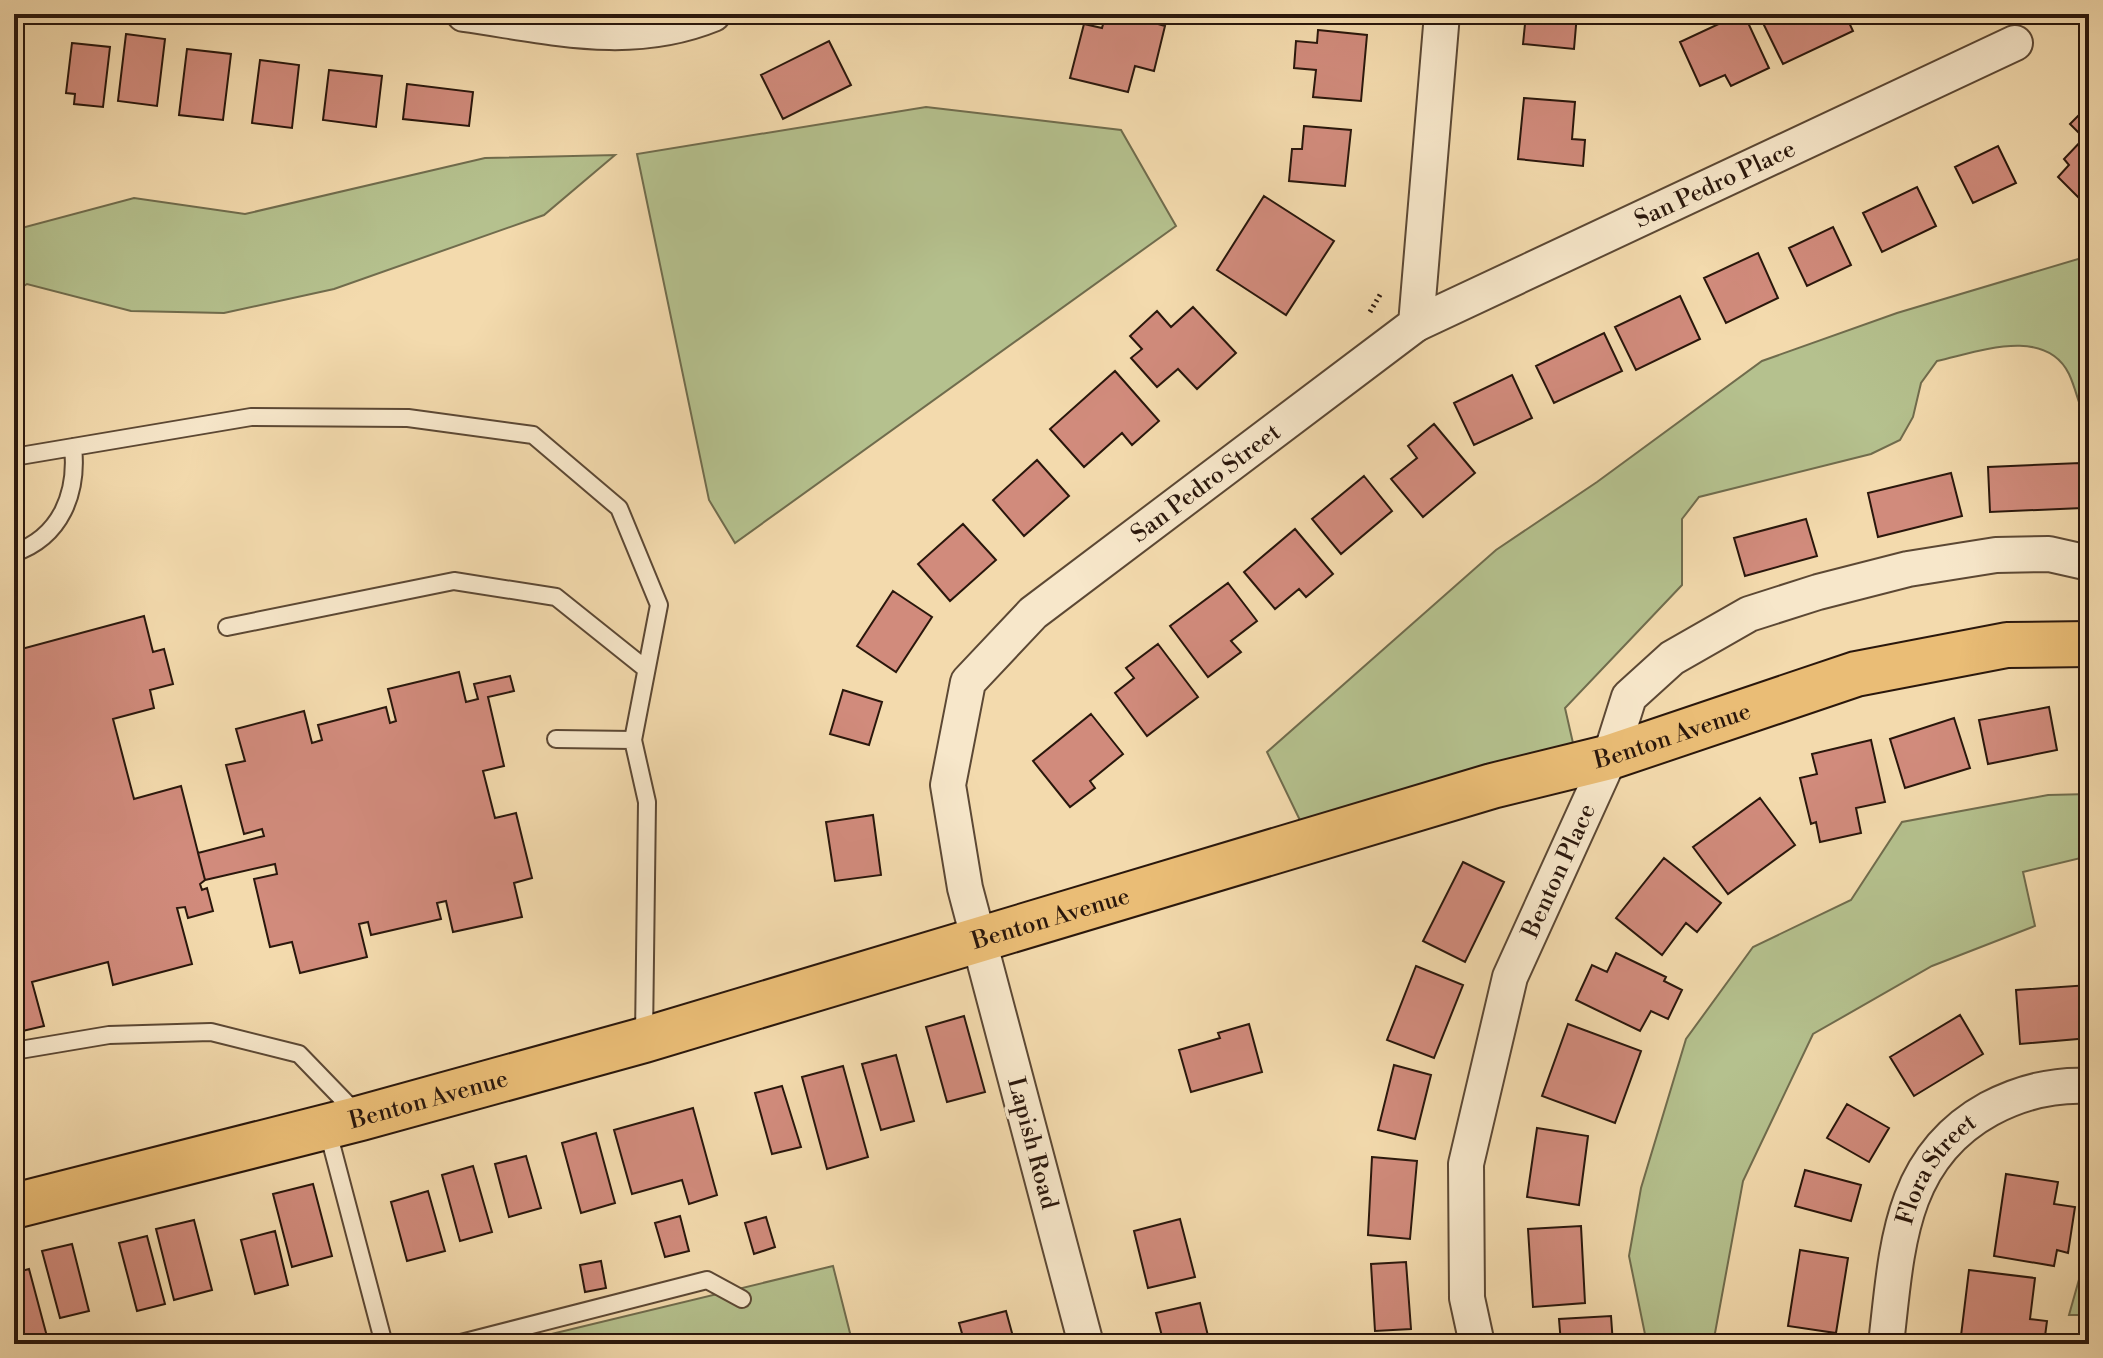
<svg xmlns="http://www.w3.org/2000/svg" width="2103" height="1358" font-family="'Libre Bodoni',serif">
<rect width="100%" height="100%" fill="#f3daad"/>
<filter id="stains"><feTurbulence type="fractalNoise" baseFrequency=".0025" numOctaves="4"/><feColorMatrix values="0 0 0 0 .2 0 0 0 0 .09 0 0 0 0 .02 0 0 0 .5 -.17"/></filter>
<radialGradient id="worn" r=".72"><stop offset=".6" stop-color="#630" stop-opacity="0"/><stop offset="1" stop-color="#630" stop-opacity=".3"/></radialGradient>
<path fill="#b5c18e" stroke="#706c4d" stroke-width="2" d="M926,107L1121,130L1176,226L735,543L709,500L637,154Z
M615,155L544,215L334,289L224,313L131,311L27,284L14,292V230L134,198L245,214L485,158Z
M2078,259L2089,263V426C2079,409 2077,391 2069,374C2045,325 1975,353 1937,361L1921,383L1913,417L1900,440L1871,454L1699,497L1682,519V585L1565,708L1578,765L1310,841L1267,752L1496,550L1597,482L1762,361L1897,313Z
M2089,794V856L2023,872L2035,926L1932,966L1813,1034L1743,1181L1713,1344H1647L1629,1256L1641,1188L1686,1039L1753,947L1851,900L1902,822L2048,795Z
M2089,1244V1315H2069Z
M833,1266L851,1337L823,1344H510Z"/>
<path fill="#d18b7c" stroke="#2a170c" stroke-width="2" d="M1106,14H1151V22L1165,26L1154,71L1135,66L1128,92L1070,78L1084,24L1102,28Z
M1526,14H1577L1574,49L1523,44Z
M1740,14H1744L1769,68L1731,86L1725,75L1700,86L1680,42Z
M1772,14H1845L1853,31L1783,64L1761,19Z
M1318,30L1367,35L1361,101L1313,97L1316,70L1294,68L1296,41L1317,43Z
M126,34L165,39L157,106L118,101Z
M829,41L851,85L783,119L761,75Z
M72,43L110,47L103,107L74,104L75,94L66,93Z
M187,49L231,54L223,120L179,115Z
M260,60L299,65L292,128L252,123Z
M329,70L382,76L376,127L323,120Z
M407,84L473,92L469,126L403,119Z
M1524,98L1575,102L1572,139L1585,140L1583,166L1518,159Z
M2089,105V208L2058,177L2069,165L2064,159L2084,138L2070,124Z
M1304,126L1351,130L1345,186L1289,181L1292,149H1302Z
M1998,146L2016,183L1973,203L1955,167Z
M1917,187L1936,226L1882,252L1863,213Z
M1264,196L1334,241L1286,315L1217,270Z
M1833,227L1851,265L1807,286L1789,248Z
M1758,253L1778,298L1726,323L1704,278Z
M1680,296L1700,339L1636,370L1615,327Z
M1193,307L1236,353L1197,389L1178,369L1157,387L1131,358L1142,349L1130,336L1157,311L1171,327Z
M1604,333L1622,371L1554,403L1536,366Z
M1115,371L1159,421L1132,445L1122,433L1084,467L1050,429Z
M1512,375L1532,418L1474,445L1454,403Z
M1434,424L1475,473L1423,517L1391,479L1417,458L1408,446Z
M1037,460L1069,496L1024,536L993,500Z
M2080,463L2082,508L1990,512L1988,467Z
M1951,473L1962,516L1878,537L1868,493Z
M1364,476L1392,511L1341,554L1312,519Z
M1806,519L1817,556L1745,576L1734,538Z
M963,524L996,560L950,601L918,564Z
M1295,529L1333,574L1306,597L1299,589L1275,609L1244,572Z
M1228,583L1257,621L1231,641L1241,652L1208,677L1170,626Z
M893,591L932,617L896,672L857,646Z
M144,616L153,652L164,649L173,684L150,690L154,708L113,719L134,799L181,786L205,880L200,884L202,890L207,888L213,911L188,918L185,907L177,908L192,964L113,985L108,962L32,982L44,1026L14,1033V651Z
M1158,644L1198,697L1147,736L1115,693L1134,678L1126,668Z
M459,672L466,702L478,699L474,684L510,676L514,691L488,697L504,766L483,771L495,818L516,813L532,878L514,883L522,917L453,932L446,901L437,903L441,919L371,935L368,922L359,924L367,957L300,973L292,942L270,947L254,879L277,874L275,864L205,880L198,853L264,836L262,829L244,834L226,765L245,761L236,729L304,711L312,743L322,740L318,725L386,707L390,723L396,721L388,689Z
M843,690L882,702L869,745L830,734Z
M2049,707L2057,750L1988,764L1979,720Z
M2084,708H2089V746H2083Z
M1091,714L1123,754L1090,781L1095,788L1070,807L1033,761Z
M1954,718L1970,768L1905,788L1890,739Z
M1871,740L1885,802L1856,808L1861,833L1820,842L1816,822L1811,824L1800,778L1817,774L1812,754Z
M1760,798L1795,845L1728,894L1693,847Z
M873,815L881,875L835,881L826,822Z
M1664,858L1721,903L1697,932L1686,923L1662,955L1616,918Z
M1463,862L1504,882L1465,962L1423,941Z
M1616,953L1666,977L1664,981L1682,990L1668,1019L1651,1011L1640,1031L1576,1000L1592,965L1607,972Z
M1416,966L1463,985L1434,1058L1387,1040Z
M2089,985V1038L2020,1044L2016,990Z
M1960,1015L1983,1054L1914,1096L1890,1057Z
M964,1016L985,1092L947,1102L926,1027Z
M1249,1024L1262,1072L1191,1092L1179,1050L1220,1038L1218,1033Z
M1568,1024L1641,1051L1615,1123L1542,1096Z
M896,1055L914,1121L881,1130L862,1064Z
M1394,1065L1431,1075L1415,1139L1378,1130Z
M843,1066L868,1157L827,1169L802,1077Z
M782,1086L801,1147L772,1154L755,1093Z
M1847,1104L1889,1128L1869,1162L1827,1138Z
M693,1108L717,1195L689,1204L682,1180L632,1194L614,1130Z
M1537,1128L1588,1136L1579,1205L1527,1197Z
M596,1133L615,1203L581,1213L562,1143Z
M526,1156L541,1208L509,1217L495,1164Z
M1372,1157L1417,1161L1410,1239L1368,1235Z
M473,1166L492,1232L460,1241L442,1175Z
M1805,1170L1861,1185L1851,1221L1795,1206Z
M2006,1174L2058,1182L2054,1204L2075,1207L2068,1253L2057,1250L2054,1266L1994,1256Z
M313,1184L332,1256L292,1267L273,1194Z
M428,1191L445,1251L407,1261L391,1202Z
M680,1216L689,1251L665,1257L655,1223Z
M766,1217L775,1247L754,1254L745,1223Z
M1180,1219L1195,1277L1148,1288L1134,1231Z
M194,1220L212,1290L174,1300L156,1229Z
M1581,1226L1585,1303L1533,1307L1528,1229Z
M275,1231L288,1285L255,1294L241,1240Z
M147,1236L165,1304L137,1311L119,1243Z
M72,1244L89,1311L60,1318L42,1251Z
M1800,1250L1848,1258L1836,1333L1788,1326Z
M601,1261L606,1288L585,1292L580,1265Z
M1406,1262L1411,1329L1375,1331L1371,1264Z
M29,1269L49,1344H14V1273Z
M1969,1270L2035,1278L2030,1319L2047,1321L2044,1344H1960Z
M1200,1303L1210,1344H1164L1156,1313Z
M1006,1311L1015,1344H965L959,1323Z
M1611,1316L1613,1344H1561L1559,1319Z"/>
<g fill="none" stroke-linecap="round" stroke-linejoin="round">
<g stroke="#5c4834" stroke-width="20">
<path id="lane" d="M14,457L251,417L408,418L533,435L619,508L659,605L633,740
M14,553C61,537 78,493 73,447
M227,627L454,581L556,597L646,669
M556,739L633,740L647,802L644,1036
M14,1051L109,1035L211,1032L299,1054L357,1114
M327,1128L384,1344
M457,1344L707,1280L742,1299"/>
</g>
<g stroke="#5c4834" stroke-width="38">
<g id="street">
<path d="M464,14C550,26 630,48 713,14"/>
<path id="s1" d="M1416,324L2015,43"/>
<path id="s2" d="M1086,1344L965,888L948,785L968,682L1033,613L1416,324L1442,14"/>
<path id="s3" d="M1477,1344L1467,1298L1466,1164L1510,977L1610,757L1629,697L1672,658L1749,614L1818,592L1908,569L1996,555L2049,554L2089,563"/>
<path id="s4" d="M1886,1344C1897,1251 1898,1159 1989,1109C2021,1092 2053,1084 2089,1086"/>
</g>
</g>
<g stroke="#2a170c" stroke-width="48">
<g id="primary">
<path id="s5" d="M14,1206L361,1118L644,1040L1492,786L1610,757L1856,674L2007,645L2089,644"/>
</g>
</g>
<path stroke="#2a170c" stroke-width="5" stroke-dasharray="2 4" stroke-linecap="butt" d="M1370,312L1381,293"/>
<use href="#lane" stroke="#f7e7ca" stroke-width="16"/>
<use href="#street" stroke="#f7e7ca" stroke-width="34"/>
<use href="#primary" stroke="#eabd76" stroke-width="44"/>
</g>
<g text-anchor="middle" stroke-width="7" stroke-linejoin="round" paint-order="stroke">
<g font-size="24" fill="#2a170c" stroke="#f7e7ca">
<text dy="8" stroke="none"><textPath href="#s1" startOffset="330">San Pedro Place</textPath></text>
<text dy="8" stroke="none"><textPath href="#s2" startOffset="992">San Pedro Street</textPath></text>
<text dy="8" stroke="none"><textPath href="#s5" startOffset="1724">Benton Avenue</textPath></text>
<text dy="8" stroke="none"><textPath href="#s3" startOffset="490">Benton Place</textPath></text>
<text dy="8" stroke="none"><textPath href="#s5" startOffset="1076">Benton Avenue</textPath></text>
<text dy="8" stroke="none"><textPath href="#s5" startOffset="428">Benton Avenue</textPath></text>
<text transform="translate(1033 1143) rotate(75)" y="8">Lapish Road</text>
<text dy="8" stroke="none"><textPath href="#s4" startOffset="186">Flora Street</textPath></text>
</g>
</g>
<rect width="2103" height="1358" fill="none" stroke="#f3daad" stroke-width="48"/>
<rect x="16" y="16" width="2071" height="1326" fill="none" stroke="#2a170c" stroke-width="4"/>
<rect x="24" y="24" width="2055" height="1310" fill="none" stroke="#2a170c" stroke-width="2"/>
<rect width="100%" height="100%" filter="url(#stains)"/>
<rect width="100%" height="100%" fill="url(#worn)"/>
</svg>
